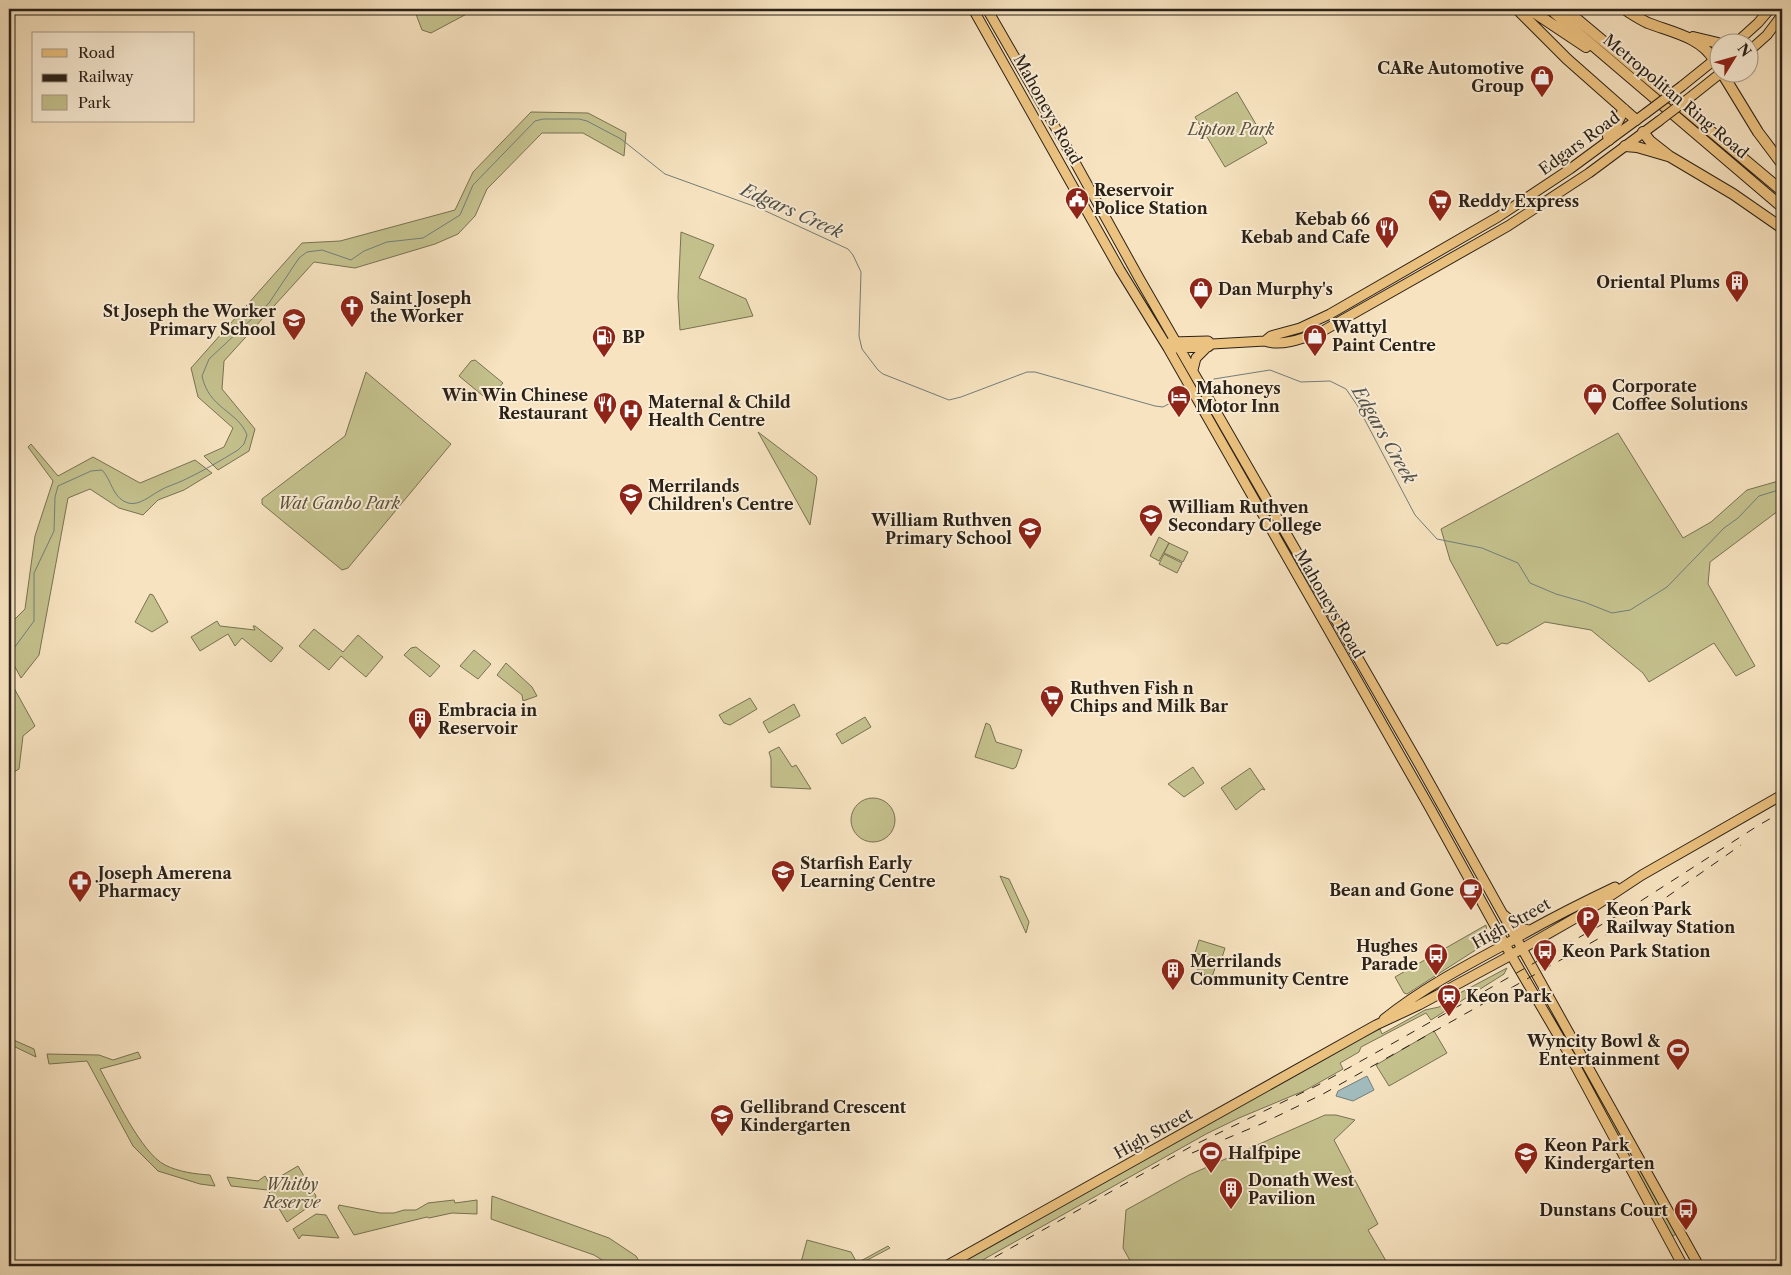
<svg xmlns="http://www.w3.org/2000/svg" width="1791" height="1275" font-family="'Libre Caslon Text',serif">
<rect width="100%" height="100%" fill="#f7e3c0"/>
<filter id="stains"><feTurbulence type="fractalNoise" baseFrequency=".004" numOctaves="4"/><feColorMatrix values="0 0 0 0 .2 0 0 0 0 .09 0 0 0 0 .02 0 0 0 .5 -.17"/></filter>
<radialGradient id="worn" r=".72"><stop offset=".6" stop-color="#630" stop-opacity="0"/><stop offset="1" stop-color="#630" stop-opacity=".3"/></radialGradient>
<path fill="#c4c18d" stroke="#787253" d="M414,9H476L431,33L422,30Z
M1237,92L1267,143L1225,167L1195,117Z
M531,112L588,113L626,133L624,156L583,133H542L487,189L475,216L458,234L435,244L355,268L314,262L224,361L222,389L255,429L249,451L218,470L204,456L224,447L233,428L198,397L191,368L302,243L340,241L455,210L473,172Z
M681,232L714,245L699,278L746,299L753,316L680,330L678,297Z
M475,360L503,383L488,400L459,376L471,361Z
M366,372L451,444L348,568L342,570L262,504V499L345,436Z
M758,432L816,476L817,479L810,525Z
M1618,433L1683,538L1711,522L1747,490L1782,480V508L1710,562L1708,584L1755,666L1736,676L1714,643L1649,682L1643,673L1591,630L1545,622L1507,644L1502,643L1497,646L1450,560L1441,529Z
M31,444L58,476L93,457L140,483L195,460L212,473L184,490L158,500L143,515L119,508L90,489L68,498L39,655L21,678L9,656V625L25,609L35,536L53,481L28,447Z
M1159,537L1169,543L1159,561L1150,556Z
M1169,543L1188,552L1183,562L1164,553Z
M1164,554L1182,563L1177,573L1159,564Z
M150,594L153,595L168,622L152,632L135,622Z
M217,621L220,626L255,630L253,626H255L283,648L271,662L242,638L235,646L228,634L200,651L191,637Z
M314,629L343,652L358,635L383,657L366,677L341,656L329,670L299,646Z
M416,647L440,666L430,677L404,655L411,648Z
M474,650L491,664L478,679L460,666Z
M506,663L532,687L537,696L523,701L522,695L497,675Z
M9,679L35,726L23,736L19,769L9,775Z
M750,698L757,709L730,725L724,723L719,715Z
M794,704L800,716L769,733L763,722Z
M865,717L871,727L842,744L836,734Z
M986,723L990,725L996,742L1022,750L1016,767L1013,769L975,757Z
M779,747L792,767L796,765L811,789L771,787V759L769,752Z
M1193,767L1204,783L1184,797L1168,784Z
M1250,768L1265,790L1262,789L1236,810L1221,788Z
M851 820a22 22 0 1 1 44 0a22 22 0 1 1-44 0Z
M1000,876L1009,879L1029,922L1026,933Z
M1486,925L1488,940L1485,944L1407,994L1404,993L1395,977Z
M1199,940L1225,948L1221,961L1195,953Z
M1202,957L1217,962L1212,977L1197,972Z
M1507,968L1504,974L1431,1020L1426,1013L1361,1047L1359,1052L1340,1063L1343,1069L1306,1090L1239,1118L1206,1134L972,1266H955L1356,1041L1380,1029L1382,1034L1425,1010L1439,1007L1458,994Z
M1561,1025L1675,1231L1676,1234L1673,1236L1670,1234L1570,1048Z
M1434,1031L1447,1053L1389,1086L1376,1065Z
M9,1038L34,1049L36,1057L9,1044Z
M138,1052L141,1058L100,1069C114,1094 141,1153 165,1165C179,1172 195,1174 210,1175L215,1186L200,1184L158,1171L133,1146L87,1061L49,1064L47,1054L99,1055L113,1060Z
M1325,1115H1336L1355,1120L1334,1140L1378,1224L1368,1230L1389,1266H1133L1123,1248L1126,1210L1189,1175Z
M298,1166L316,1196L314,1203L287,1222L268,1190L231,1186L227,1177L258,1181L265,1176L269,1183Z
M492,1196L609,1238L636,1256L642,1266H612L594,1255L491,1219Z
M454,1200L455,1203L477,1200V1214L452,1213L429,1218L427,1217L354,1235L338,1208L339,1205L380,1213H394L404,1210H416L428,1203Z
M316,1214L326,1215L339,1238L302,1235L299,1239L293,1229Z
M807,1240L851,1252L857,1263L888,1246L890,1248L856,1266H800Z"/>
<path fill="#a2bbbd" stroke="#727e7b" d="M1367,1076L1374,1090L1353,1101L1336,1096L1338,1091Z"/>
<g fill="none" stroke-linecap="round" stroke-linejoin="round">
<path stroke="#727e7b" stroke-width="1" d="M1206,384L1214,379L1270,370L1301,382L1330,381L1346,389L1357,405L1415,515L1437,539L1482,548L1518,563L1530,583L1556,594L1584,602L1612,613L1630,610L1667,587L1724,528L1738,518L1759,496L1782,489
M9,655L34,621V573L54,531L55,497L58,486L91,471L102,470C112,480 112,498 128,503C139,506 150,496 159,491C167,486 176,484 184,480C203,471 220,461 238,450L244,444L247,435C238,411 209,409 202,376L209,359L269,303L299,258L307,252L322,250L351,260L364,251L387,242L423,238L460,215L473,185L535,121L543,119H579L587,121L621,139L665,174L759,208L848,249L853,255L861,272L859,336L862,349L878,370L883,374L949,400L961,397L1027,372H1035L1155,406L1163,407L1189,393"/>
<g stroke="#2b2219" stroke-width="11">
<path id="primary" d="M973,9L1120,270L1168,348L1430,808L1511,955L1569,1054L1683,1266
M987,9L1066,146L1139,278L1419,764L1699,1266
M1737,42L1758,23L1770,9
M1748,52L1767,35L1782,15
M1682,86L1718,57
M1693,95L1722,72
M1265,341L1271,336L1300,328L1330,314L1498,217L1570,169L1646,113
M1171,342L1208,341L1210,343
M1175,348L1208,347L1212,344L1265,341C1282,347 1304,338 1321,332L1508,226L1589,173L1659,121
M1193,370L1196,358L1207,347
M1504,915L1520,928L1529,930
M1384,1019C1420,990 1463,967 1504,945C1540,924 1577,905 1615,887
M946,1266L1376,1025L1419,1005L1504,959L1586,912L1642,875L1782,795"/>
</g>
<g stroke="#2b2219" stroke-width="12">
<path id="highway" d="M1517,9L1567,59L1636,120
M1529,9L1586,47
M1550,9L1782,207
M1565,9L1782,191
M1624,9C1632,14 1639,19 1648,23C1671,32 1701,37 1714,60
M1693,37L1718,43
M1733,42L1739,41
M1748,54L1751,50
M1722,73L1758,132L1782,164
M1643,132L1650,141L1669,156L1733,194L1782,228
M1609,140L1608,136L1615,127L1624,109
M1625,146L1637,147L1668,156"/>
</g>
<use href="#primary" stroke="#ecc280" stroke-width="9"/>
<use href="#highway" stroke="#ecc280" stroke-width="10"/>
<path stroke="#2b2219" stroke-width="1" stroke-dasharray="9 9" stroke-linecap="butt" d="M1192,1153L1261,1124L1323,1094L1628,922L1661,901L1741,845
M979,1266L1192,1146L1318,1085L1404,1037L1622,913L1759,825L1782,812"/>
<g stroke="#2b2219" stroke-width="11" stroke-linecap="butt">
<path id="primary-bridge" d="M1646,113L1682,86
M1659,121L1693,95"/>
</g>
<use href="#primary-bridge" stroke="#ecc280" stroke-width="9"/>
</g>
<defs>
<g id="shop-pin" transform="scale(1.25)"><path d="M0 17L-7.5 6A9.5 9.5 0 1 1 7.5 6Z" fill="#8f2418" stroke="#faedd6"/><path d="M-5-2.5h2.3a2.7 3.5 0 0 1 5.4 0H5L5.5 6h-11ZM-1.5-2.5h3a1.5 2.3 0 0 0-3 0Z" fill="#fff"/></g>
<g id="civic-pin" transform="scale(1.25)"><path d="M0 17L-7.5 6A9.5 9.5 0 1 1 7.5 6Z" fill="#8f2418" stroke="#faedd6"/><path d="M-.6-6.5H3V-4.5H.6V-3L4-1V1h2V6H-6V1h2V-1L-.6-3ZM-1.2 2.5V6h2.4V2.5Z" fill="#fff"/></g>
<g id="supermarket-pin" transform="scale(1.25)"><path d="M0 17L-7.5 6A9.5 9.5 0 1 1 7.5 6Z" fill="#8f2418" stroke="#faedd6"/><path d="M-6-5.5h2.5l.6 2H6L4.5 2H-2.5L-4.4-4H-6ZM-1.5 3.2a1.3 1.3 0 1 0 .1 0ZM3 3.2a1.3 1.3 0 1 0 .1 0Z" fill="#fff"/></g>
<g id="restaurant-pin" transform="scale(1.25)"><path d="M0 17L-7.5 6A9.5 9.5 0 1 1 7.5 6Z" fill="#8f2418" stroke="#faedd6"/><path d="M-5-6h1v4h1v-4h1v4h1v-4h1v5L-1.5 .5V6h-2V.5L-5-1ZM5-6V6H3V1.5H1.5Q1.5-4 5-6Z" fill="#fff"/></g>
<g id="building-pin" transform="scale(1.25)"><path d="M0 17L-7.5 6A9.5 9.5 0 1 1 7.5 6Z" fill="#8f2418" stroke="#faedd6"/><path d="M-4-6H4V6H1V3H-1V6H-4ZM-2.5-4.3h1.7v1.8h-1.7ZM.8-4.3h1.7v1.8H.8ZM-2.5-1h1.7V.8h-1.7ZM.8-1h1.7V.8H.8Z" fill="#fff"/></g>
<g id="church-pin" transform="scale(1.25)"><path d="M0 17L-7.5 6A9.5 9.5 0 1 1 7.5 6Z" fill="#8f2418" stroke="#faedd6"/><path d="M-1.2-6h2.4v3.5h3.3v2.4h-3.3V6h-2.4V-.1h-3.3v-2.4h3.3Z" fill="#fff"/></g>
<g id="school-pin" transform="scale(1.25)"><path d="M0 17L-7.5 6A9.5 9.5 0 1 1 7.5 6Z" fill="#8f2418" stroke="#faedd6"/><path d="M0-5L7-2L0 1L-7-2ZM-4 1L0 2.5L4 1V4Q0 6-4 4Z" fill="#fff"/></g>
<g id="fuel-pin" transform="scale(1.25)"><path d="M0 17L-7.5 6A9.5 9.5 0 1 1 7.5 6Z" fill="#8f2418" stroke="#faedd6"/><path d="M-5.5-6h7V0h2V4h1.3V-2.5L3-4.5l.8-.8L6-3V5H2.5V1h-1V6h-7ZM-4.2-4.7v3.2H.2V-4.7Z" fill="#fff"/></g>
<g id="hotel-pin" transform="scale(1.25)"><path d="M0 17L-7.5 6A9.5 9.5 0 1 1 7.5 6Z" fill="#8f2418" stroke="#faedd6"/><path d="M-6-4.5h1.5V1H6V5H4.5V3h-9V5H-6ZM-4 0a1.8 1.8 0 1 1 3.6 0ZM.5 0V-2.5h3Q6-2.5 6 0Z" fill="#fff"/></g>
<g id="hospital-pin" transform="scale(1.25)"><path d="M0 17L-7.5 6A9.5 9.5 0 1 1 7.5 6Z" fill="#8f2418" stroke="#faedd6"/><path d="M-5-5h3v3.5h4V-5h3V5h-3V1.5h-4V5h-3Z" fill="#fff"/></g>
<g id="pharmacy-pin" transform="scale(1.25)"><path d="M0 17L-7.5 6A9.5 9.5 0 1 1 7.5 6Z" fill="#8f2418" stroke="#faedd6"/><path d="M-2-6h4v4h4v4h-4v4h-4v-4h-4v-4h4Z" fill="#fff"/></g>
<g id="cafe-pin" transform="scale(1.25)"><path d="M0 17L-7.5 6A9.5 9.5 0 1 1 7.5 6Z" fill="#8f2418" stroke="#faedd6"/><path d="M-5.5-4.5H6V0H3Q3 3.5 0 3.5H-2.5Q-5.5 3.5-5.5 0ZM3-3.2v2h1.7v-2ZM-6 4.5H4V6H-6Z" fill="#fff"/></g>
<g id="parking-pin" transform="scale(1.25)"><path d="M0 17L-7.5 6A9.5 9.5 0 1 1 7.5 6Z" fill="#8f2418" stroke="#faedd6"/><path d="M-3.5-5.5H1a3.5 3.5 0 0 1 0 7H-1V5.5H-3.5ZM-1-3.4V-.6H.8a1.4 1.4 0 0 0 0-2.8Z" fill="#fff"/></g>
<g id="bus-pin" transform="scale(1.25)"><path d="M0 17L-7.5 6A9.5 9.5 0 1 1 7.5 6Z" fill="#8f2418" stroke="#faedd6"/><path d="M-5-6H5V4H4V6H2V4H-2V6H-4V4H-5ZM-3.5-4V0h7V-4ZM-3.5 1.2v1.5H-2V1.2ZM2 1.2v1.5H3.5V1.2Z" fill="#fff"/></g>
<g id="station-pin" transform="scale(1.25)"><path d="M0 17L-7.5 6A9.5 9.5 0 1 1 7.5 6Z" fill="#8f2418" stroke="#faedd6"/><path d="M-3-6H3Q5-6 5-4V2Q5 4 3 4L4.5 6H3L1.5 4h-3L-3 6H-4.5L-3 4Q-5 4-5 2V-4Q-5-6-3-6ZM-3.5-4v3h7v-3ZM-3.5 1v1.5H-2V1ZM2 1v1.5H3.5V1Z" fill="#fff"/></g>
<g id="stadium-pin" transform="scale(1.25)"><path d="M0 17L-7.5 6A9.5 9.5 0 1 1 7.5 6Z" fill="#8f2418" stroke="#faedd6"/><path d="M0-5a6.5 5 0 1 0 0 10a6.5 5 0 1 0 0-10ZM-3.5-1.8h7v3.6h-7Z" fill="#fff"/></g>
</defs>
<g fill-rule="evenodd">
<use href="#shop-pin" x="1542" y="77"/>
<use href="#civic-pin" x="1077" y="199"/>
<use href="#supermarket-pin" x="1440" y="201"/>
<use href="#restaurant-pin" x="1387" y="228"/>
<use href="#building-pin" x="1737" y="282"/>
<use href="#shop-pin" x="1201" y="289"/>
<use href="#church-pin" x="352" y="307"/>
<use href="#school-pin" x="294" y="320"/>
<use href="#shop-pin" x="1315" y="336"/>
<use href="#fuel-pin" x="604" y="337"/>
<use href="#shop-pin" x="1595" y="395"/>
<use href="#hotel-pin" x="1179" y="397"/>
<use href="#restaurant-pin" x="605" y="404"/>
<use href="#hospital-pin" x="631" y="411"/>
<use href="#school-pin" x="631" y="495"/>
<use href="#school-pin" x="1151" y="516"/>
<use href="#school-pin" x="1030" y="529"/>
<use href="#supermarket-pin" x="1052" y="697"/>
<use href="#building-pin" x="420" y="719"/>
<use href="#school-pin" x="783" y="872"/>
<use href="#pharmacy-pin" x="80" y="882"/>
<use href="#cafe-pin" x="1471" y="890"/>
<use href="#parking-pin" x="1588" y="918"/>
<use href="#bus-pin" x="1545" y="951"/>
<use href="#bus-pin" x="1436" y="955"/>
<use href="#building-pin" x="1173" y="970"/>
<use href="#station-pin" x="1449" y="996"/>
<use href="#stadium-pin" x="1678" y="1050"/>
<use href="#school-pin" x="722" y="1116"/>
<use href="#stadium-pin" x="1211" y="1153"/>
<use href="#school-pin" x="1526" y="1154"/>
<use href="#building-pin" x="1231" y="1189"/>
<use href="#bus-pin" x="1686" y="1210"/>
</g>
<g text-anchor="middle" stroke-width="4" stroke-linejoin="round" paint-order="stroke">
<g font-size="16" font-weight="bold" fill="#2b2219" stroke="#faedd6" text-anchor="start">
<text x="1524" y="74" text-anchor="end">CARe Automotive<tspan x="1524" dy="18">Group</tspan></text>
<text x="1094" y="196">Reservoir<tspan x="1094" dy="18">Police Station</tspan></text>
<text x="1458" y="207">Reddy Express</text>
<text x="1370" y="225" text-anchor="end">Kebab 66<tspan x="1370" dy="18">Kebab and Cafe</tspan></text>
<text x="1720" y="288" text-anchor="end">Oriental Plums</text>
<text x="1218" y="295">Dan Murphy's</text>
<text x="370" y="304">Saint Joseph<tspan x="370" dy="18">the Worker</tspan></text>
<text x="276" y="317" text-anchor="end">St Joseph the Worker<tspan x="276" dy="18">Primary School</tspan></text>
<text x="1332" y="333">Wattyl<tspan x="1332" dy="18">Paint Centre</tspan></text>
<text x="622" y="343">BP</text>
<text x="1612" y="392">Corporate<tspan x="1612" dy="18">Coffee Solutions</tspan></text>
<text x="1196" y="394">Mahoneys<tspan x="1196" dy="18">Motor Inn</tspan></text>
<text x="588" y="401" text-anchor="end">Win Win Chinese<tspan x="588" dy="18">Restaurant</tspan></text>
<text x="648" y="408">Maternal &amp; Child<tspan x="648" dy="18">Health Centre</tspan></text>
<text x="648" y="492">Merrilands<tspan x="648" dy="18">Children's Centre</tspan></text>
<text x="1168" y="513">William Ruthven<tspan x="1168" dy="18">Secondary College</tspan></text>
<text x="1012" y="526" text-anchor="end">William Ruthven<tspan x="1012" dy="18">Primary School</tspan></text>
<text x="1070" y="694">Ruthven Fish n<tspan x="1070" dy="18">Chips and Milk Bar</tspan></text>
<text x="438" y="716">Embracia in<tspan x="438" dy="18">Reservoir</tspan></text>
<text x="800" y="869">Starfish Early<tspan x="800" dy="18">Learning Centre</tspan></text>
<text x="98" y="879">Joseph Amerena<tspan x="98" dy="18">Pharmacy</tspan></text>
<text x="1454" y="896" text-anchor="end">Bean and Gone</text>
<text x="1606" y="915">Keon Park<tspan x="1606" dy="18">Railway Station</tspan></text>
<text x="1418" y="952" text-anchor="end">Hughes<tspan x="1418" dy="18">Parade</tspan></text>
<text x="1562" y="957">Keon Park Station</text>
<text x="1190" y="967">Merrilands<tspan x="1190" dy="18">Community Centre</tspan></text>
<text x="1466" y="1002">Keon Park</text>
<text x="1660" y="1047" text-anchor="end">Wyncity Bowl &amp;<tspan x="1660" dy="18">Entertainment</tspan></text>
<text x="740" y="1113">Gellibrand Crescent<tspan x="740" dy="18">Kindergarten</tspan></text>
<text x="1544" y="1151">Keon Park<tspan x="1544" dy="18">Kindergarten</tspan></text>
<text x="1228" y="1159">Halfpipe</text>
<text x="1248" y="1186">Donath West<tspan x="1248" dy="18">Pavilion</tspan></text>
<text x="1668" y="1216" text-anchor="end">Dunstans Court</text>
</g>
<g font-size="16" fill="#2b2219" stroke="#faedd6">
<text transform="translate(1676 96) rotate(40)" y="6">Metropolitan Ring Road</text>
<text transform="translate(1048 109) rotate(61)" y="6">Mahoneys Road</text>
<text transform="translate(1579 143) rotate(-36)" y="6">Edgars Road</text>
<text transform="translate(1330 604) rotate(60)" y="6">Mahoneys Road</text>
<text transform="translate(1511 923) rotate(-29)" y="6">High Street</text>
<text transform="translate(1153 1133) rotate(-29)" y="6">High Street</text>
</g>
<g font-size="16" font-style="italic" fill="#59523c" stroke="#faedd6">
<text x="1231" y="135">Lipton Park</text>
<text x="339" y="509">Wat Ganbo Park</text>
<text x="292" y="1190">Whitby<tspan x="292" dy="18">Reserve</tspan></text>
</g>
<g font-size="18" font-style="italic" fill="#4f504a" stroke="#faedd6">
<text transform="translate(792 211) rotate(24)" y="6">Edgars Creek</text>
<text transform="translate(1384 435) rotate(60)" y="6">Edgars Creek</text>
</g>
</g>
<rect width="1791" height="1275" fill="none" stroke="#f7e3c0" stroke-width="30"/>
<rect x="10" y="10" width="1771" height="1255" fill="none" stroke="#2b2219" stroke-width="2.5"/>
<rect x="15" y="15" width="1761" height="1245" fill="none" stroke="#2b2219"/>
<rect x="32" y="32" width="162" height="90" fill="#faedd6" stroke="#a79c8a"/>
<rect x="42" y="49" width="25" height="8" fill="#ecc280" stroke="#a79c8a"/>
<text x="78" y="58" font-size="15" fill="#2b2219">Road</text>
<rect x="42" y="74" width="25" height="8" fill="#2b2219" stroke="#a79c8a"/>
<text x="78" y="82" font-size="15" fill="#2b2219">Railway</text>
<rect x="42" y="95" width="25" height="15" fill="#c4c18d" stroke="#a79c8a"/>
<text x="78" y="108" font-size="15" fill="#2b2219">Park</text>
<g transform="translate(1734 58) rotate(53)"><circle r="24" fill="#faedd6" stroke="#a79c8a"/>
<path d="M0-4L9 19L0 12L-9 19Z" fill="#8f2418"/>
<text y="-8" font-size="14" font-weight="bold" text-anchor="middle" fill="#2b2219">N</text>
</g>
<rect width="100%" height="100%" filter="url(#stains)"/>
<rect width="100%" height="100%" fill="url(#worn)"/>
</svg>
